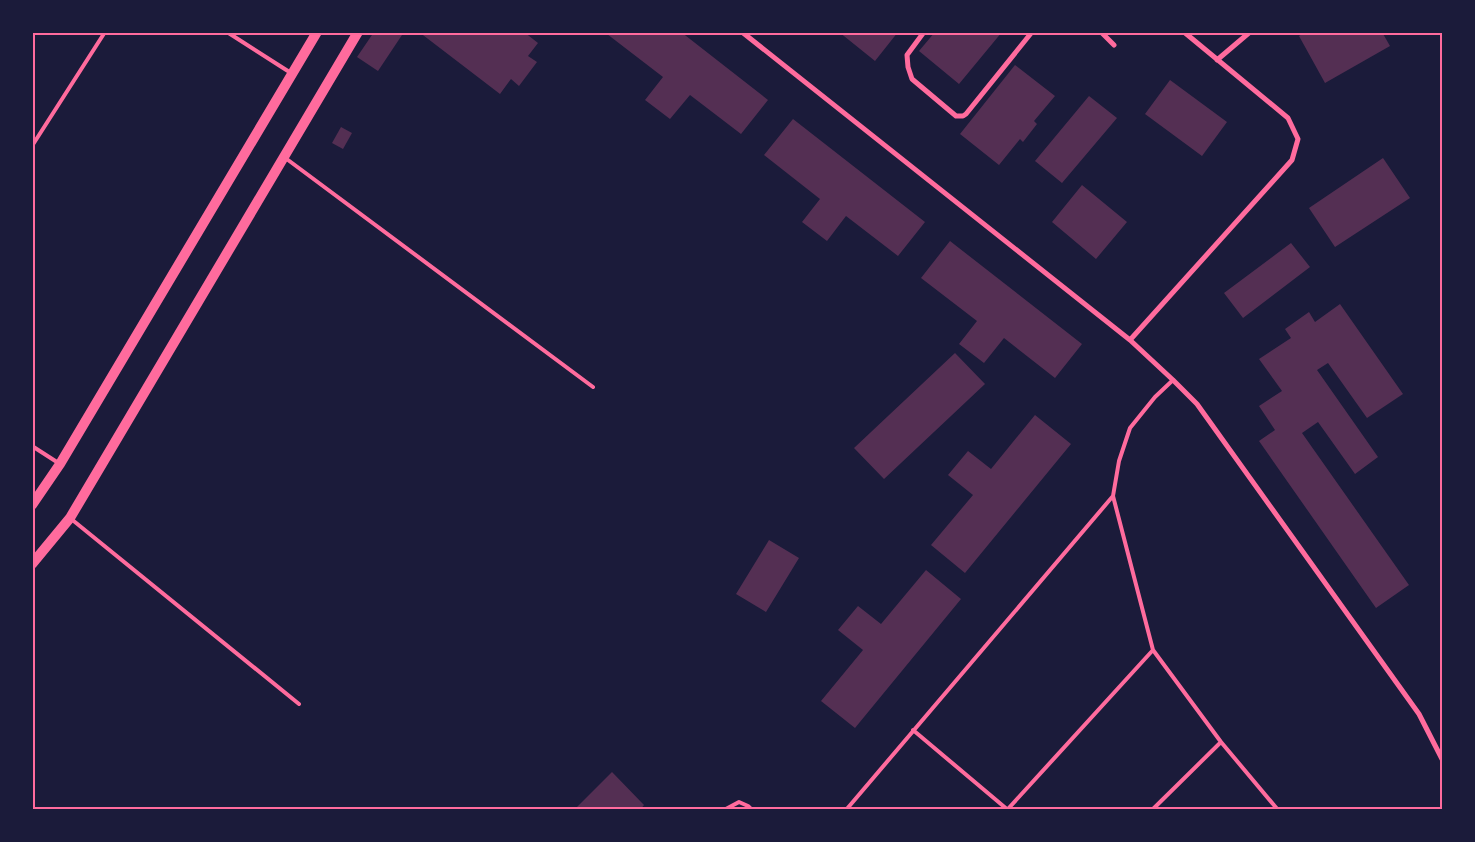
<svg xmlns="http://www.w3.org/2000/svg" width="1475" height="842" font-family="Arial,sans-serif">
<rect width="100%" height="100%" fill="#1b1b3a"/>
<path fill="#542f53" d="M374,32H404L378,71L357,57Z
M419,32H524L538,43L528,56L537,62L519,86L511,79L500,94Z
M609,32H681L768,100L741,134L690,95L670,119L645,100L663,77L607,34Z
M839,32H898L875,61Z
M935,32H1002L959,84L919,51Z
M1305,32H1382L1390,46L1325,83L1299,36Z
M1015,65L1055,96L1034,121L1037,124L1023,142L1020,139L999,165L960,134Z
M1170,80L1227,122L1202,156L1145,114Z
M1089,96L1117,118L1062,183L1035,161Z
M793,119L925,222L898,256L846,216L827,241L802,222L820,199L764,155Z
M341,127L352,133L343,149L332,143Z
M1383,158L1410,198L1335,247L1309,208Z
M1082,185L1127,222L1096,259L1052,222Z
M950,241L1082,344L1055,378L1004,338L984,363L959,344L977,321L921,278Z
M1291,243L1310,267L1243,318L1224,293Z
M1340,304L1403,394L1367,418L1328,363L1317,370L1378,457L1355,474L1318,422L1302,433L1409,585L1376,608L1259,441L1275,430L1259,406L1282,391L1259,359L1291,338L1285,329L1309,312L1315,322Z
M955,353L985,384L884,479L854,448Z
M1035,415L1071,444L965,573L931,545L973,495L948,475L968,451L991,469Z
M769,540L799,558L766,612L736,594Z
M926,570L961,599L855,728L821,701L863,650L838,630L858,606L881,624Z
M612,772L644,805L640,810H574Z"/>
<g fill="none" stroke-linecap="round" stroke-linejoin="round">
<path stroke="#ff6b9d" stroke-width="4" d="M227,32L291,73
M32,146L105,32
M284,157L593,387
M1173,380L1155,397L1130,428L1119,461L1113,496L1153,650L1221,742L1278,810
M32,446L60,464
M70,518L299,704
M913,730L1008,810
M724,810L739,802L748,806L752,810
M846,810L1113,496
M1007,810L1153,650
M1152,810L1221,742"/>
<path stroke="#ff6b9d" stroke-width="5" d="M742,32L1130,340L1173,380L1197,404L1419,714L1442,759
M924,32L907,55L908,67L912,79L956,116H963L966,114L1032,32
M1101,32L1114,45
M1217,60L1250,32
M1130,340L1292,160L1298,139L1288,118L1184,32"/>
<path stroke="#ff6b9d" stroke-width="10" d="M32,505L60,464L317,32
M32,564L70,518L358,32"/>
</g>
<rect width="1475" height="842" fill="none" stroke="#1b1b3a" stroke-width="68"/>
<rect x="34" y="34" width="1407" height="774" fill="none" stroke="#ff6b9d" stroke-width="2"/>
</svg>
